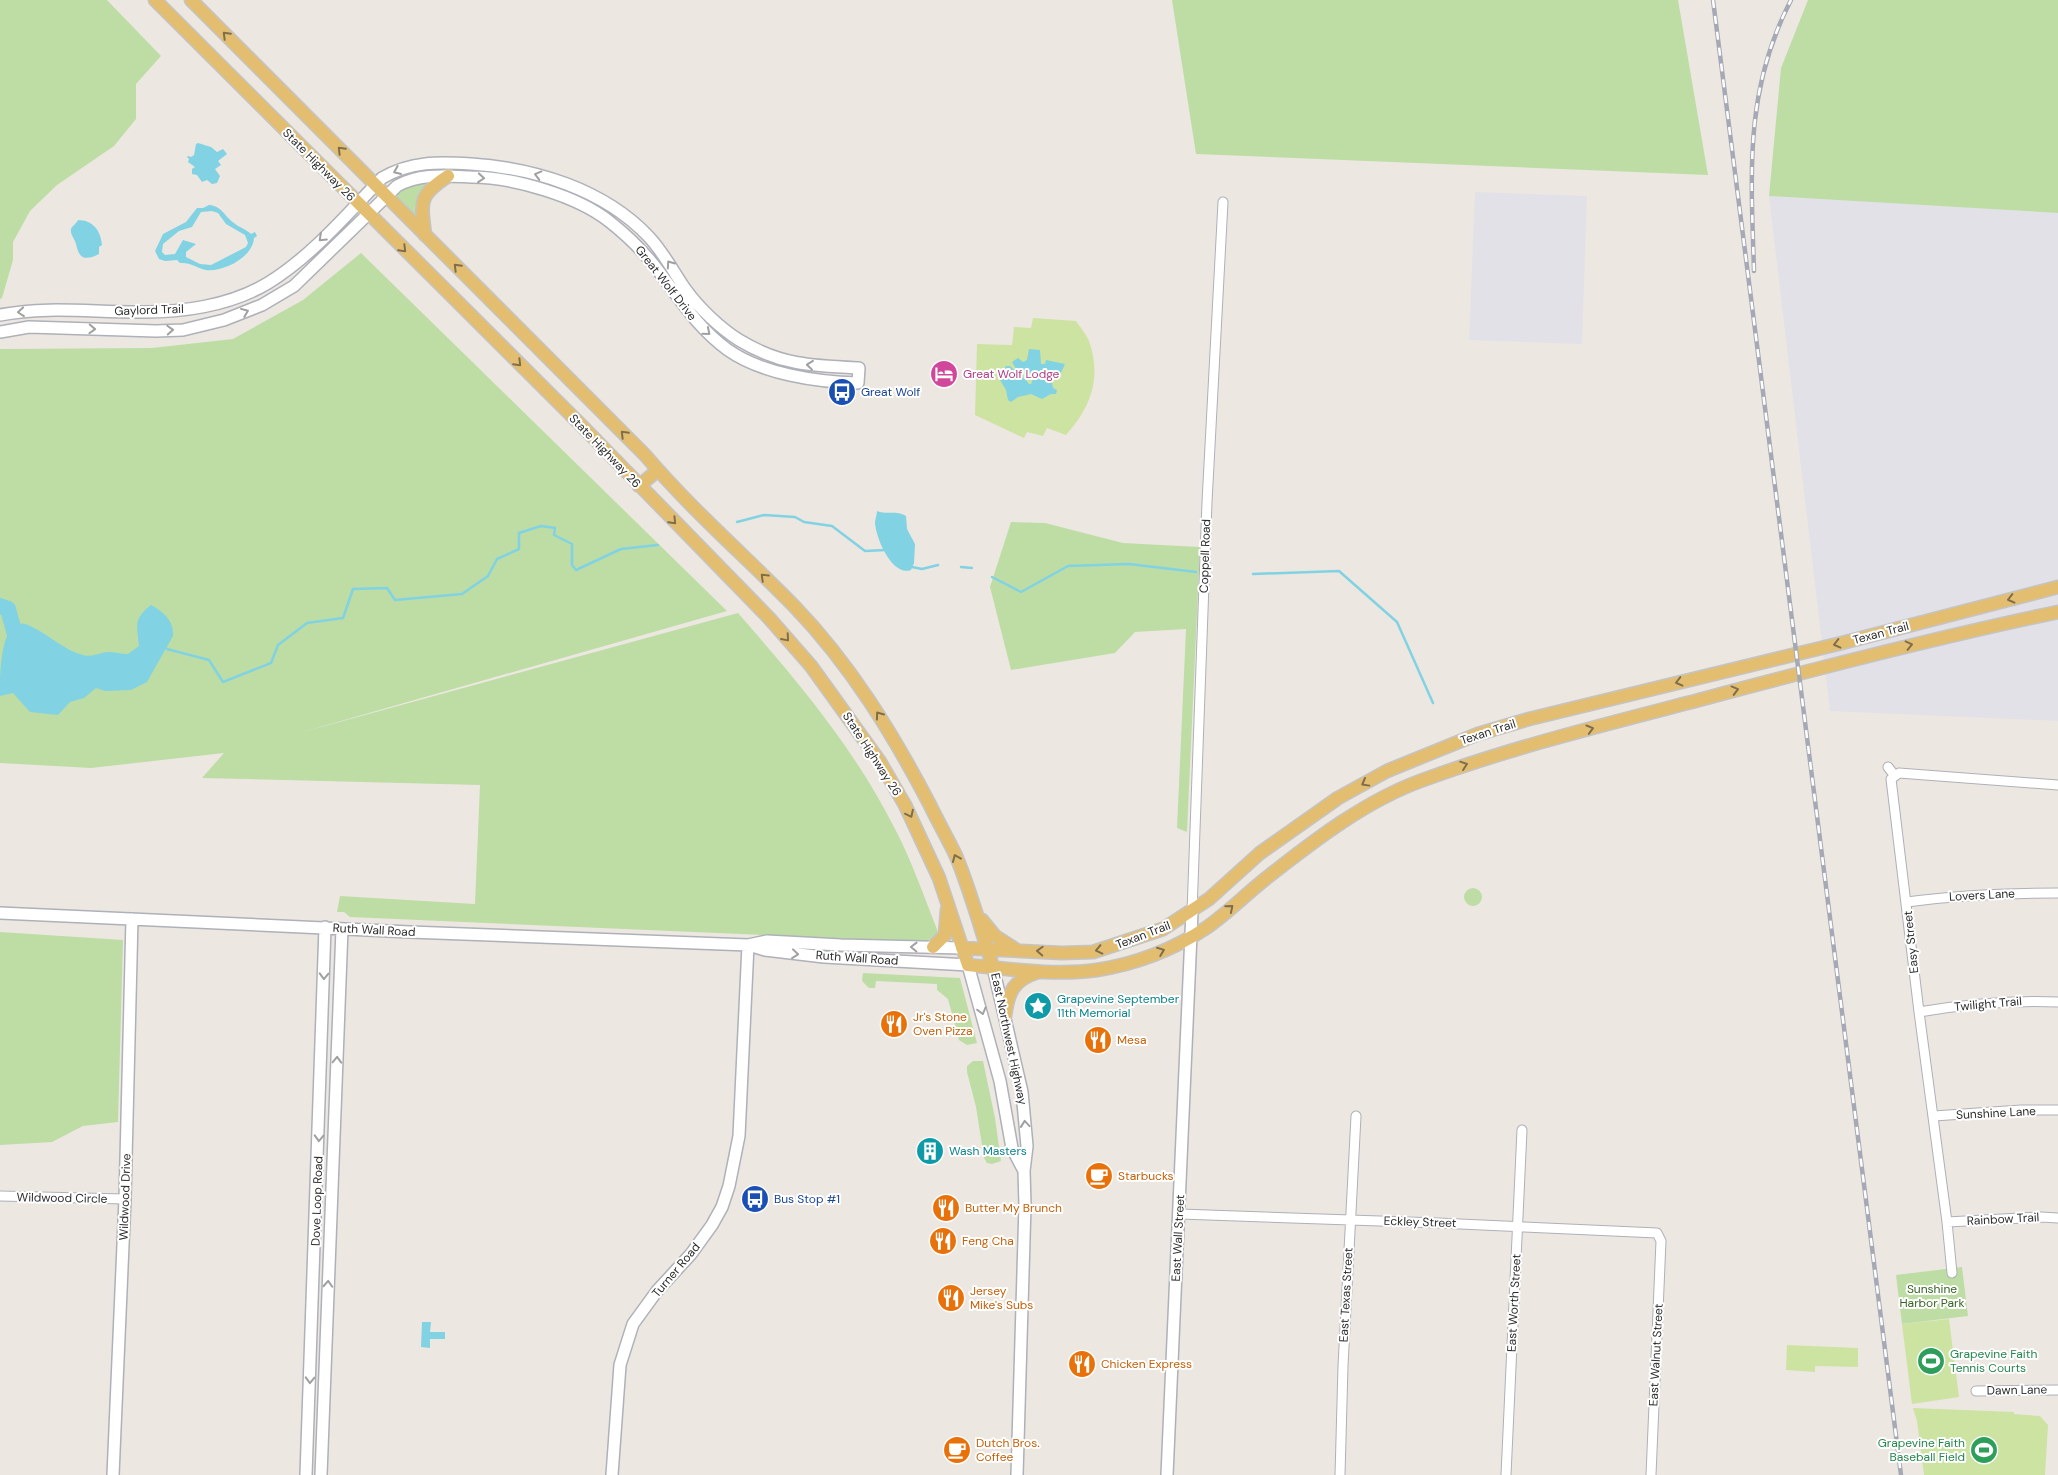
<svg xmlns="http://www.w3.org/2000/svg" width="2058" height="1475" font-family="'DM Sans',sans-serif">
<rect width="100%" height="100%" fill="#ede7e2"/>
<path fill="#e2e1e7" d="M1475,192L1587,196L1582,344L1469,340Z
M1769,196L2058,213V721L1830,711Z"/>
<path fill="#bddda5" d="M0,0H107L161,56L136,84V119L114,146L57,185L30,211L13,242V260L2,298L0,299Z
M1172,0H1678L1708,175L1196,154Z
M1808,0H2058V213L1769,196L1781,68Z
M418,184H427L418,219L398,199L397,195L404,189Z
M361,253L727,611L299,733L738,613C798,682 852,745 894,827C912,861 924,897 938,932L931,939L924,942L350,917L344,912H337L340,896L475,904L480,785L202,778L224,753L91,768L0,763V349L152,348L233,339L303,300Z
M1011,522L1045,523L1123,543L1200,547L1187,832L1177,828L1186,629L1135,632L1115,653L1011,670L990,587Z
M1464 897a9 9 0 1 1 18 0a9 9 0 1 1-18 0Z
M0,932L123,940L118,1122L83,1126L52,1142L0,1145Z
M863,973L960,978L977,1043L967,1045L959,1040L948,999L937,990V984L876,981L875,988H869L862,981Z
M973,1061H983L995,1118L1001,1161L992,1164L987,1163L984,1158L976,1107L967,1072V1066Z
M1962,1267L1968,1316L1902,1324L1896,1275Z"/>
<path fill="#cde3a2" d="M1033,318L1076,321C1080,327 1086,334 1089,341C1102,378 1091,407 1066,435L1047,428L1043,436L1027,432L1024,438L975,415L977,344L1012,345L1014,327L1031,328Z
M1949,1319L1959,1397L1912,1404L1902,1324Z
M1787,1345L1858,1348V1367L1815,1366V1372L1786,1370Z
M1913,1408L2014,1412V1414L2040,1416L2048,1425L2045,1475H1924L1917,1421Z"/>
<path fill="#81d2e3" fill-rule="evenodd" d="M198,143L211,147L217,152L223,149L227,154L218,161L221,165L215,169L220,176L217,183L212,184L207,180L202,182L197,175L192,174V169L195,167L188,162L189,159L187,157L188,156L191,157L194,155L196,144Z
M209,205C222,206 224,216 234,223C240,228 246,229 251,234L255,232L257,236L254,238C253,257 224,272 206,270C197,268 190,262 180,263L177,260L165,261L159,259L155,251L163,234L186,222L197,208H203ZM212,211L218,213L226,224L245,235L248,243L246,247L211,265L200,264L186,257V252L196,244L183,240L175,254L165,255L162,252L163,244L179,231L192,227L201,212Z
M78,220C93,220 101,231 102,245L99,247V254C85,261 79,259 76,244C75,239 70,235 71,229C73,225 77,223 78,220Z
M1029,349L1040,350L1041,364H1045L1046,360L1065,364L1060,375L1044,369L1041,371L1043,374L1051,377L1053,388L1057,390L1056,394H1051L1042,399L1031,394L1018,397L1011,402L1008,400L1006,390L997,375L1002,373L1006,366H1010C1016,373 1024,376 1029,384H1031L1033,379L1031,374L1016,369L1012,362L1018,358L1023,362L1027,360Z
M877,511C886,515 897,510 906,516L907,529L915,544L914,563L911,570C892,577 876,538 875,523C875,519 877,515 877,511Z
M151,605C164,612 174,621 173,636L147,682L131,690L105,691L96,688L84,698L70,702L58,715L30,712L13,693L0,696C0,673 0,608 32,627C49,635 64,650 83,655C91,658 101,652 109,652C115,652 122,654 128,654L139,646C137,625 133,619 151,605Z
M422,1322H431L430,1332H445V1339H430V1348L421,1347Z"/>
<g fill="none" stroke-linecap="round" stroke-linejoin="round">
<path stroke="#81d2e3" stroke-width="2.5" d="M737,522L764,515L795,517L804,522L832,526L865,551L885,550
M912,567L922,569L938,565
M961,567L972,568
M1253,574L1339,571L1397,622L1433,703
M992,577L1021,592L1068,566L1129,564L1196,572
M167,649L209,660L223,682L271,663L278,645L307,623L343,618L353,589L387,588L395,600L462,594L488,576L497,559L519,549V533L541,526L555,528L554,535L572,544V565L576,570L621,549L658,545"/>
<path stroke="#81d2e3" stroke-width="16" d="M0,606L8,609L18,646"/>
<g stroke="#aeb1b8" stroke-width="11">
<path id="street" d="M1888,767L1895,776
M1907,902C1958,895 2007,893 2058,893
M1192,912L1207,502L1223,202
M1919,1012C1966,1004 2011,1000 2058,1002
M1934,1116L2021,1110H2058
M0,1196L125,1199
M1180,1214L1438,1223L1657,1233L1661,1241L1651,1475
M1947,1222L2041,1217L2058,1218
M1952,1273L1947,1222L1919,1012L1891,779L1899,773L2058,785
M1976,1391L2058,1390
M1340,1475L1343,1366L1356,1116
M1506,1475L1522,1130"/>
</g>
<g stroke="#aeb1b8" stroke-width="14">
<path id="secondary" d="M0,315C46,306 90,312 136,312C180,313 230,306 268,283C312,256 347,214 382,178C411,161 439,162 471,164C534,168 604,189 649,237C664,253 674,273 686,290C699,308 720,328 739,340C780,365 812,366 859,368L858,383C817,382 762,374 728,350C698,328 682,302 660,273C646,254 629,237 610,222C578,196 513,177 471,177C446,176 420,173 397,186L294,286L262,305L224,320L183,330L156,331L29,327L0,332
M0,913L410,932L748,945L767,941L841,945L962,948
M749,945L765,950L824,957L968,965L1000,1081L1012,1148L1024,1171
M993,967L1022,1092L1027,1146L1024,1171L1025,1205L1017,1475
M113,1475L125,1199L132,919
M306,1475L325,927
M321,1475L342,929
M612,1475L620,1365L633,1324L657,1291L691,1254L712,1225L722,1207L729,1186L739,1136L748,945
M1167,1475L1192,912"/>
</g>
<g stroke="#c4c4c4" stroke-width="15">
<path id="primary" d="M155,0L583,427L769,618L811,666L880,762L905,805L939,878L968,965C1010,969 1055,976 1097,970C1135,964 1174,949 1206,928C1228,913 1248,892 1269,876C1316,839 1367,800 1423,780C1513,747 1607,724 1699,700C1818,668 1937,637 2058,612
M191,0L645,455C691,509 744,555 794,606C850,664 893,734 930,805C938,822 948,839 956,856C971,892 981,930 993,967
M425,235C421,201 418,196 448,176
M639,486L658,470
M982,920L995,936L1015,949
M933,947L945,935L947,910
M962,948L1062,953L1093,952L1163,929L1209,899L1260,853L1338,798L1387,771L1409,762L1478,734L1529,719L1842,643L2058,587
M1005,1016C1008,991 1014,980 1038,972"/>
</g>
<use href="#street" stroke="#fff" stroke-width="9"/>
<use href="#secondary" stroke="#fff" stroke-width="11"/>
<use href="#primary" stroke="#e3be71" stroke-width="12"/>
<g stroke="#a5a9b5" stroke-width="4.5">
<path id="rail" d="M1713,0L1901,1475
M1754,271C1751,172 1744,91 1791,0"/>
</g>
<use href="#rail" stroke="#fff" stroke-width="2.5" stroke-dasharray="8" stroke-linecap="butt"/>
</g>
<defs><path id="oneway-chevron" d="M-2-3.5L2.5 0L-2 3.5" fill="none" stroke-width="1.6" stroke-linecap="round" stroke-linejoin="round" transform="scale(1.25)"/></defs>
<g stroke="#7f6e4c">
<use href="#oneway-chevron" transform="translate(226 35) rotate(-135)"/>
<use href="#oneway-chevron" transform="translate(341 150) rotate(-135)"/>
<use href="#oneway-chevron" transform="translate(403 249) rotate(45)"/>
<use href="#oneway-chevron" transform="translate(457 267) rotate(-135)"/>
<use href="#oneway-chevron" transform="translate(518 363) rotate(45)"/>
<use href="#oneway-chevron" transform="translate(624 434) rotate(-135)"/>
<use href="#oneway-chevron" transform="translate(673 521) rotate(46)"/>
<use href="#oneway-chevron" transform="translate(764 577) rotate(-136)"/>
<use href="#oneway-chevron" transform="translate(2011 599) rotate(166)"/>
<use href="#oneway-chevron" transform="translate(786 638) rotate(49)"/>
<use href="#oneway-chevron" transform="translate(1837 644) rotate(166)"/>
<use href="#oneway-chevron" transform="translate(1909 645) rotate(-13)"/>
<use href="#oneway-chevron" transform="translate(1679 682) rotate(166)"/>
<use href="#oneway-chevron" transform="translate(1735 690) rotate(-15)"/>
<use href="#oneway-chevron" transform="translate(879 715) rotate(-126)"/>
<use href="#oneway-chevron" transform="translate(1590 729) rotate(-16)"/>
<use href="#oneway-chevron" transform="translate(1464 765) rotate(-19)"/>
<use href="#oneway-chevron" transform="translate(1365 783) rotate(151)"/>
<use href="#oneway-chevron" transform="translate(910 814) rotate(64)"/>
<use href="#oneway-chevron" transform="translate(956 858) rotate(-113)"/>
<use href="#oneway-chevron" transform="translate(1230 908) rotate(-40)"/>
<use href="#oneway-chevron" transform="translate(1099 950) rotate(167)"/>
<use href="#oneway-chevron" transform="translate(1040 951) rotate(-177)"/>
<use href="#oneway-chevron" transform="translate(1161 951) rotate(-21)"/>
</g>
<g stroke="#a0a0a0">
<use href="#oneway-chevron" transform="translate(397 171) rotate(157)"/>
<use href="#oneway-chevron" transform="translate(538 175) rotate(-165)"/>
<use href="#oneway-chevron" transform="translate(481 178) rotate(5)"/>
<use href="#oneway-chevron" transform="translate(322 238) rotate(137)"/>
<use href="#oneway-chevron" transform="translate(670 264) rotate(-125)"/>
<use href="#oneway-chevron" transform="translate(21 312) rotate(175)"/>
<use href="#oneway-chevron" transform="translate(245 312) rotate(-22)"/>
<use href="#oneway-chevron" transform="translate(92 329) rotate(2)"/>
<use href="#oneway-chevron" transform="translate(170 330) rotate(-3)"/>
<use href="#oneway-chevron" transform="translate(707 332) rotate(40)"/>
<use href="#oneway-chevron" transform="translate(810 365) rotate(-174)"/>
<use href="#oneway-chevron" transform="translate(914 947) rotate(-179)"/>
<use href="#oneway-chevron" transform="translate(795 954) rotate(6)"/>
<use href="#oneway-chevron" transform="translate(324 976) rotate(92)"/>
<use href="#oneway-chevron" transform="translate(982 1011) rotate(75)"/>
<use href="#oneway-chevron" transform="translate(337 1060) rotate(-88)"/>
<use href="#oneway-chevron" transform="translate(1025 1124) rotate(-95)"/>
<use href="#oneway-chevron" transform="translate(319 1138) rotate(92)"/>
<use href="#oneway-chevron" transform="translate(328 1284) rotate(-87)"/>
<use href="#oneway-chevron" transform="translate(310 1380) rotate(92)"/>
</g>
<defs>
<g id="hotel-disc" transform="scale(1.4375)"><circle r="9.5" fill="#d1479c" stroke="#fff"/><path d="M-6-4.5h1.5V1H6V5H4.5V3h-9V5H-6ZM-4 0a1.8 1.8 0 1 1 3.6 0ZM.5 0V-2.5h3Q6-2.5 6 0Z" fill="#fff"/></g>
<g id="bus-disc" transform="scale(1.4375)"><circle r="9.5" fill="#1a4fb4" stroke="#fff"/><path d="M-5-6H5V4H4V6H2V4H-2V6H-4V4H-5ZM-3.5-4V0h7V-4ZM-3.5 1.2v1.5H-2V1.2ZM2 1.2v1.5H3.5V1.2Z" fill="#fff"/></g>
<g id="sight-disc" transform="scale(1.4375)"><circle r="9.5" fill="#0f9aa8" stroke="#fff"/><path d="M0-6L1.8-2.2L6-1.7L2.9 1.2L3.7 5.4L0 3.3L-3.7 5.4L-2.9 1.2L-6-1.7L-1.8-2.2Z" fill="#fff"/></g>
<g id="restaurant-disc" transform="scale(1.4375)"><circle r="9.5" fill="#e8710a" stroke="#fff"/><path d="M-5-6h1v4h1v-4h1v4h1v-4h1v5L-1.5 .5V6h-2V.5L-5-1ZM5-6V6H3V1.5H1.5Q1.5-4 5-6Z" fill="#fff"/></g>
<g id="building-disc" transform="scale(1.4375)"><circle r="9.5" fill="#0f9aa8" stroke="#fff"/><path d="M-4-6H4V6H1V3H-1V6H-4ZM-2.5-4.3h1.7v1.8h-1.7ZM.8-4.3h1.7v1.8H.8ZM-2.5-1h1.7V.8h-1.7ZM.8-1h1.7V.8H.8Z" fill="#fff"/></g>
<g id="cafe-disc" transform="scale(1.4375)"><circle r="9.5" fill="#e8710a" stroke="#fff"/><path d="M-5.5-4.5H6V0H3Q3 3.5 0 3.5H-2.5Q-5.5 3.5-5.5 0ZM3-3.2v2h1.7v-2ZM-6 4.5H4V6H-6Z" fill="#fff"/></g>
<g id="stadium-disc" transform="scale(1.4375)"><circle r="9.5" fill="#2e9e5b" stroke="#fff"/><path d="M0-5a6.5 5 0 1 0 0 10a6.5 5 0 1 0 0-10ZM-3.5-1.8h7v3.6h-7Z" fill="#fff"/></g>
</defs>
<g fill-rule="evenodd">
<use href="#hotel-disc" x="944" y="374"/>
<use href="#bus-disc" x="842" y="392"/>
<use href="#sight-disc" x="1038" y="1006"/>
<use href="#restaurant-disc" x="894" y="1024"/>
<use href="#restaurant-disc" x="1098" y="1040"/>
<use href="#building-disc" x="930" y="1151"/>
<use href="#cafe-disc" x="1099" y="1176"/>
<use href="#bus-disc" x="755" y="1199"/>
<use href="#restaurant-disc" x="946" y="1208"/>
<use href="#restaurant-disc" x="943" y="1241"/>
<use href="#restaurant-disc" x="951" y="1298"/>
<use href="#stadium-disc" x="1931" y="1361"/>
<use href="#restaurant-disc" x="1082" y="1364"/>
<use href="#cafe-disc" x="957" y="1450"/>
<use href="#stadium-disc" x="1984" y="1450"/>
</g>
<g text-anchor="middle" stroke-width="4" stroke-linejoin="round" paint-order="stroke">
<g font-size="12" fill="#2d2d2d" stroke="#fff">
<text transform="translate(319 165) rotate(45)" y="4">State Highway 26</text>
<text transform="translate(666 283) rotate(52)" y="4">Great Wolf Drive</text>
<text transform="translate(149 310) rotate(-2)" y="4">Gaylord Trail</text>
<text transform="translate(605 451) rotate(46)" y="4">State Highway 26</text>
<text transform="translate(1205 556) rotate(-88)" y="4">Coppell Road</text>
<text transform="translate(1881 633) rotate(-15)" y="4">Texan Trail</text>
<text transform="translate(1488 732) rotate(-18)" y="4">Texan Trail</text>
<text transform="translate(872 754) rotate(57)" y="4">State Highway 26</text>
<text transform="translate(1982 895) rotate(-3)" y="4">Lovers Lane</text>
<text transform="translate(374 930) rotate(3)" y="4">Ruth Wall Road</text>
<text transform="translate(1143 935) rotate(-21)" y="4">Texan Trail</text>
<text transform="translate(1911 942) rotate(-96)" y="4">Easy Street</text>
<text transform="translate(857 958) rotate(4)" y="4">Ruth Wall Road</text>
<text transform="translate(1988 1004) rotate(-5)" y="4">Twilight Trail</text>
<text transform="translate(1009 1039) rotate(78)" y="4">East Northwest Highway</text>
<text transform="translate(1996 1113) rotate(-3)" y="4">Sunshine Lane</text>
<text transform="translate(125 1197) rotate(-88)" y="4">Wildwood Drive</text>
<text transform="translate(62 1198) rotate(1)" y="4">Wildwood Circle</text>
<text transform="translate(317 1201) rotate(-88)" y="4">Dove Loop Road</text>
<text transform="translate(2003 1219) rotate(-3)" y="4">Rainbow Trail</text>
<text transform="translate(1420 1222) rotate(2)" y="4">Eckley Street</text>
<text transform="translate(1178 1238) rotate(-87)" y="4">East Wall Street</text>
<text transform="translate(676 1270) rotate(-50)" y="4">Turner Road</text>
<text transform="translate(1346 1295) rotate(-87)" y="4">East Texas Street</text>
<text transform="translate(1514 1303) rotate(-87)" y="4">East Worth Street</text>
<text transform="translate(1656 1355) rotate(-87)" y="4">East Walnut Street</text>
<text transform="translate(2017 1390) rotate(-1)" y="4">Dawn Lane</text>
</g>
<g font-size="12" fill="#b23c85" stroke="#fff" text-anchor="start">
<text x="963" y="378">Great Wolf Lodge</text>
</g>
<g font-size="12" fill="#164399" stroke="#fff" text-anchor="start">
<text x="861" y="396">Great Wolf</text>
<text x="774" y="1203">Bus Stop #1</text>
</g>
<g font-size="12" fill="#0d838f" stroke="#fff" text-anchor="start">
<text x="1057" y="1003">Grapevine September<tspan x="1057" dy="14">11th Memorial</tspan></text>
<text x="949" y="1155">Wash Masters</text>
</g>
<g font-size="12" fill="#c56008" stroke="#fff" text-anchor="start">
<text x="913" y="1021">Jr's Stone<tspan x="913" dy="14">Oven Pizza</tspan></text>
<text x="1117" y="1044">Mesa</text>
<text x="1118" y="1180">Starbucks</text>
<text x="965" y="1212">Butter My Brunch</text>
<text x="962" y="1245">Feng Cha</text>
<text x="970" y="1295">Jersey<tspan x="970" dy="14">Mike's Subs</tspan></text>
<text x="1101" y="1368">Chicken Express</text>
<text x="976" y="1447">Dutch Bros.<tspan x="976" dy="14">Coffee</tspan></text>
</g>
<g font-size="12" fill="#376423" stroke="#fff">
<text x="1932" y="1293">Sunshine<tspan x="1932" dy="14">Harbor Park</tspan></text>
</g>
<g font-size="12" fill="#27864d" stroke="#fff" text-anchor="start">
<text x="1950" y="1358">Grapevine Faith<tspan x="1950" dy="14">Tennis Courts</tspan></text>
<text x="1965" y="1447" text-anchor="end">Grapevine Faith<tspan x="1965" dy="14">Baseball Field</tspan></text>
</g>
</g>
</svg>
